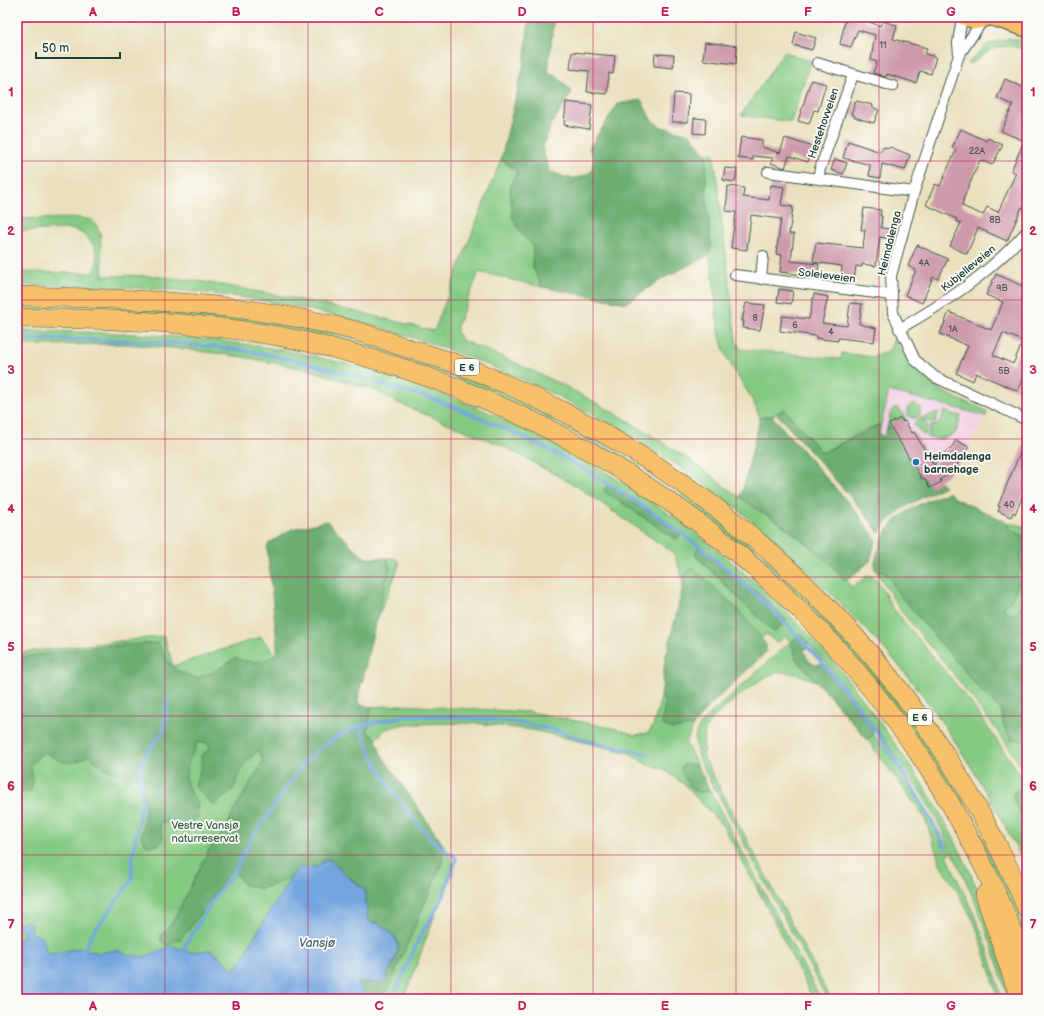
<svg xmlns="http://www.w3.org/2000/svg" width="1044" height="1016" font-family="'Balsamiq Sans',sans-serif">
<rect width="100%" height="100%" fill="#fdfcf7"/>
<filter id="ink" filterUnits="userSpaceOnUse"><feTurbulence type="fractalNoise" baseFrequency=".025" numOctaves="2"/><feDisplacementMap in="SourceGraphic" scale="8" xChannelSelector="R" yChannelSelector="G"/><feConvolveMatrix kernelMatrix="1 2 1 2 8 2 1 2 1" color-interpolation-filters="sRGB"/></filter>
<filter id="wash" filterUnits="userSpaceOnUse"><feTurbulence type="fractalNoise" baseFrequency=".012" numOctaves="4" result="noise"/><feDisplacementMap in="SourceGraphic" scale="16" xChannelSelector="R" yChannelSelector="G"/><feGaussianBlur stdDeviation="0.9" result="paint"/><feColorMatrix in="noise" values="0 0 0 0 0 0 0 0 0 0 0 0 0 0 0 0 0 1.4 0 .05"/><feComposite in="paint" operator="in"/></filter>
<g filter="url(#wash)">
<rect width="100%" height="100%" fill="#eae0be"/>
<path fill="#f1d0e3" d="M889,391L986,416L961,460L950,472L940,479L945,486L909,504L894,514L886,522L879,533V435Z"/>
<path fill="#85ca83" stroke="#52845c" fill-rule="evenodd" d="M1008,38L1027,40V51C1012,44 996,44 983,55C977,60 974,63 967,64L987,45Z
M784,52L811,61L791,122L741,115Z
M714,153L736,340L740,349L841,359L842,353L874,357L889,350L894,339C921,385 940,392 987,411L986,416L889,391L881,424L863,431L822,453L784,409L774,415L760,418C752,393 733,374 724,350C713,320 717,285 709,255L711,247L706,192V154Z
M501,159L517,171L510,190L522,235L533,245V267L542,287L479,272L457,326V332L461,340L500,356L563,385L629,421L690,460L754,508L774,519L805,542L826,558L852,587L867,576H872L877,580L892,607L971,703L1020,774L1025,787L1013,793L1014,801L1027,823V869C993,801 954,733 906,674C885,648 862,625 838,601C818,581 798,560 776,541C630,415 460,337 271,302C187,287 102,286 17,285V272L93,273C104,255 90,232 70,229L17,231V219L79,218L92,220L100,231L103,276C156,273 209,282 260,292C319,303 377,316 434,331Z
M17,304L216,313L330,333L446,367L532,404L641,465L637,469L592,442L540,414L475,386L413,363L350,344L289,331L17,310Z
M17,331C119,332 221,335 321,358C508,400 681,499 812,638C839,667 862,698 885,730C914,770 942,812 963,857C985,902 997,951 1012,999H1008C994,948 976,899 952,852L947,855C957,881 971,905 981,931C990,953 996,976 1001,999H997L992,975L975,924L957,890L940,864L925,818L867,739L873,735L901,768L923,804L943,846L948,845C934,807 908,774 885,741C858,704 832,667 800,634L795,658L816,681C804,677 788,670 776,673C758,677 726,708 710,720C702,732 703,744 704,758L831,999H827L720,798C712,783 691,751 696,734C698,726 705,720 710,714L790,642L785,636L780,641L775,642L767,634L761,638L735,607L692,567L682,577L675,556L669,550L578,487L503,446L393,401L377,391L307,369L243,357L185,349L126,344L17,345ZM613,486L667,522L676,539L637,513ZM698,551L759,594L785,619L776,631L771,630L695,555Z
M907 411a7 7 0 1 1 14 0a7 7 0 1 1-14 0Z
M896,407L902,412L906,420L903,422L901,418L895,421L896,426L893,428L887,427L891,411Z
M944,411L961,416L956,432C947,439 938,441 927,437L931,426L939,424Z
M939,412L935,423L922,420L928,426L925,435L921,433L913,424L918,419Z
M683,493L772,563L870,664L944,765L1013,894L1027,926V945L1004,891L819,619L768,569L727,534L679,497Z
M1009,523L1027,527V608H1020L1015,614L1009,613L1002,606L1010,602L1019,583L1017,575L1022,564L1020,560L1026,541L1022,535L1008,528Z
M387,558H394L399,562V566L371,635L390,568Z
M881,571L888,575L898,593L985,695L1002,711C1004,729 1012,737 1027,744V757L1024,759L1025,768L1023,770L1007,744L952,672L901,611L877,572Z
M164,636L173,666L261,637L443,850L444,846L453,865L404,999H17V653Z
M661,698L665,701L673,729L693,726L686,743L697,765L692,766L684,777L695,791L700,792L710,791L821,999H813L766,905L723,826L685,785L662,768L647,765L629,753L533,730L475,723L405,724L386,729L376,739L367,731L372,707L400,705L531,712L617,729L635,735L648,733L653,726Z"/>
<path fill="#6cae71" stroke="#467652" d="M529,17H554L548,73L557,76L572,92L551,125L542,149L550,171C569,179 574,182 592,171L594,158L589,148L618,104L641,100L652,121L662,127L690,134L706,154V192L711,247L709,255L662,279L626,303L542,287L533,267V245L522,235L513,218L510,190L517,171L501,159L524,64Z
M784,409L822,453L881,424L879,435L885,436L887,427L893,428L922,479L924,478L930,488L941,482L945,486C920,499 894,509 879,533L862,510L777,414Z
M772,416L859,515L876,540L870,561L846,581C824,556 803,539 776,520C763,512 751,505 740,496L744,486L760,418Z
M608,484L681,532L677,539L604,491Z
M949,492L954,498L1009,523V528C1019,533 1026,536 1026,548C1017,557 1022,559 1022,569L1017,575L1019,583L1010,602L1002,607L1009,613L1014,614L1020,608H1027V744L1017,739L1011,740L1003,724L1002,711L985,695L898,593L888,575L881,571L877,572L875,569C874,562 877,554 879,548C889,515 920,503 949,492Z
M327,521L361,555L367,558H387L390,568C380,603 371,638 364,674C362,686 358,689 358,704L372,707L367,731L376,739L381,754L444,846L442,863L384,999H365L364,991L357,982L382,983C389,971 405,951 395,937C392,932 384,927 378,923H372L368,920L365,890L330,860L323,861L317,867L300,868L291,877L262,889L243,884L237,874L231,870L188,931L180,939L167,945L160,940L162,934L172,923L212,844L224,832L234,811L263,761L258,750L244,765L233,790L214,806L195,786L201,767V755L210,749L208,743L198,742C188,762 178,783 197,801L198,817L188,825L179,818L166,823L160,822L163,838L158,845L147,846L141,837L145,810L143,785L135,788L122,774L104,768L88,755C72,768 61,762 44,752L30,765L33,778L31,791L17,793V658L102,646L158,643C164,653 168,665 178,671C184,674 190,675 196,678L214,672L235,658C249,663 266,664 277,652V642L267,547L269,543L292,529Z
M699,545L759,594L786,620L776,632L771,630L695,554Z
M692,567C719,591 746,615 766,645V652L707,708L693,726L673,729L662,725L665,701L661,698L665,661L683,586L682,577Z
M800,633L807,641L808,646L804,651L808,660L815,665L821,664L833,676L872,729L873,735L867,739L796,658L791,642Z
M684,764L697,765L710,791C706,791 703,792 700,792C691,792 683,776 681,769Z
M1025,787L1027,791V823L1014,801L1013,793Z"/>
<path fill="#73a5de" stroke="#497189" d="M326,859L332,861L345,875L365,890L368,920L372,923H378C396,937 404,942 392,965C390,970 386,974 386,980C376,987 366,981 357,982L364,991L365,999H17V941L23,937L24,932L17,928V923L26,922L31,924L32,934C46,937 43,940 46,952L50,954L80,948L99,953L116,950L129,955L144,957L172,946L190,952L209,950L214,952L234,970L244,957L252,940L291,877L300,868L317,867Z"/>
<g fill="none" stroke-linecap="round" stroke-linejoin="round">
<path stroke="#73a5de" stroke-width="3.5" d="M17,339C94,339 171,340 247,351C298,359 346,373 394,388C405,391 416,393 427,397C448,404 469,413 490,422C608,474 722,552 809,648C862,706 909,777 946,847
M359,726C372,762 403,811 430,838C437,845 447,851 455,857L456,860L443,897L417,942L398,988L390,996L384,999
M85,949L92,934L132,880V859L142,802L140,770L142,760L164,731L167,699
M183,949L216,895L232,875L251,840L298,771L307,759L319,749L338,736L359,726L409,715L471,718L514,722L551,729L588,741L647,754
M365,997L374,999"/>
</g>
<g id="blocks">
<path fill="#cd9aac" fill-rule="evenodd" d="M846,17H862L861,19L880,26L882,21L897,25L893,39L927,48L925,54L936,57L931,74L920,71L916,83L887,74L886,77L873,73L877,62L871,60L875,35L858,30L851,47L840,44Z
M796,32L816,38L812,50L793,45Z
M705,42L737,46L736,64L703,60Z
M572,52L615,56L613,74L609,73L607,94L587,92L589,71L570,69Z
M655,54L674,55L673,68L654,66Z
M1005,79L1027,89V210L1022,207L1007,241L978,228L967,254L950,246L961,223L956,221L957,219L926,205L935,184L940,186L956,150L952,148L961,129L987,141L988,138L1003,145L992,165L980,160L964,197L962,206L983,215L987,207L998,212L1016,173L1011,171L1024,141L1001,131L1013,105L997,98Z
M811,80L826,84L818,111L814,110L809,124L798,121Z
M674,93L689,94L688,122H672Z
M856,101L873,105L872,107L879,110L874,123L854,117V115L851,114Z
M566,102L592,105L589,129L564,125Z
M694,118L706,119L705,134L693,133Z
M741,137L762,140V147L780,153L785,138L813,147L808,162L789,156L785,168L771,163L773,158L753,156V160L738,158Z
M848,141L880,152L884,147L889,148L890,147L910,155L905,170L882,164L880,178L869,176L870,165L843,158Z
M835,159L847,163L843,174L831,170Z
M725,168L737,169L735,182L723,180Z
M771,185L784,187L781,205L793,207L789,234H794L791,261L819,264L817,277L780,272L782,255L776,254L781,219L751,215L747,250L731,248L736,212L726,211L728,186L744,188L743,197L769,200Z
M864,208L881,210L880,216H882L881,228L891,229L890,239L880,237L876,266L862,264V267L856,266L854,282L841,281L842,266L813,262L816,243L863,248L865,230H861Z
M917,245L948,259L938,279L933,277L922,303L905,295L916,270L908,266Z
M996,274L1027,288V369L1018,391L976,373L973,381L956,373L968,346L940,334L949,312L991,330L1003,302L986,295ZM1003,333L1023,341L1013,364L993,355Z
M779,289L793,291L791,304L777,302Z
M814,294L828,297L822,323L847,326L850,303L862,304L859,324L876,328L874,342L838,338V341L821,339L816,338L817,336L780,331L782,316L809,319Z
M746,303L765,305L760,330L743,328L744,321H742Z
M901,418L903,422L905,421L912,433L914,432L934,465L948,449L950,450L956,440L969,447L954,469L940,480L941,482L930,488L924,478L922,479L889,424Z
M1027,436V486L1015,514L1013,512L1011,517L998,511L1000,507L998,506Z"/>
</g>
</g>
<g filter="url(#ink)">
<use href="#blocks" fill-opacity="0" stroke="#3d5549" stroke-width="1"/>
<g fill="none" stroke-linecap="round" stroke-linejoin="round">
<g stroke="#3d5549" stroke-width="12">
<path id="minor" d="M962,17L958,43L959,55L914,192L891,276L893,313L915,360L935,377L1027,420
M959,55L983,20
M817,63L893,86
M768,172L914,192
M818,179L820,169L853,75
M735,275L891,295
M761,279L763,256
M899,329C947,302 991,272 1027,231"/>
</g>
<g stroke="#3d5549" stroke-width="18">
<path id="primary" d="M965,17L976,21L990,17
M990,17L1027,29"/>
</g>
<g stroke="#3d5549" stroke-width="20">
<path id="motorway" d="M17,296C132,299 244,301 356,331C374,336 392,343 410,349C430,355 450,361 470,369C501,381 532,396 562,411C771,518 935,691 1027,909
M17,318C114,319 212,321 307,342C574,402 813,568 951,805C981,858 1008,912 1027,970
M985,895L1020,999"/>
</g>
<use href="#minor" stroke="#fff" stroke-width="10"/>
<use href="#primary" stroke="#f7c06b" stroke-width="16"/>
<use href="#motorway" stroke="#f7c06b" stroke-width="19"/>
</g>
</g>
<path fill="none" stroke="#c2185b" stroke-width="1" stroke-opacity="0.55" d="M165,17V999M308,17V999M451,17V999M593,17V999M736,17V999M879,17V999M17,161H1027M17,300H1027M17,439H1027M17,577H1027M17,716H1027M17,855H1027"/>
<circle fill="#1f6fb2" stroke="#fdfcf7" stroke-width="1.5" cx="916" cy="462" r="4"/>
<g text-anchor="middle" stroke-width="3.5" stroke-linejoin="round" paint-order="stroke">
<g font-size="9" fill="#4a5452">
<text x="883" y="48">11</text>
<text x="977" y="154">22A</text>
<text x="995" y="223">8B</text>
<text x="924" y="266">4A</text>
<text x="1002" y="291">9B</text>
<text x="755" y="321">8</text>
<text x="795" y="328">6</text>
<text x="953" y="332">1A</text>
<text x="831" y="335">4</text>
<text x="1004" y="374">5B</text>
<text x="1009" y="508">40</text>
</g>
<g fill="#fdfcf7" stroke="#62766e" stroke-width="1">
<rect x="455" y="359" width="24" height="16" rx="3"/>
<rect x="908" y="709" width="24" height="16" rx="3"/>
</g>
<g font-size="10" font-weight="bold" fill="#1f3d34">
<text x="467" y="371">E 6</text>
<text x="920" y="721">E 6</text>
</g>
<g font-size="11" fill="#1f3d34" stroke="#fdfcf7">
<text transform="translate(823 123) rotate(-71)" y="4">Hestehovveien</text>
<text transform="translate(889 243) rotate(-76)" y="4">Heimdalenga</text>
<text transform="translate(968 268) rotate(-39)" y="4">Kubjelleveien</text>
<text transform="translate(827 275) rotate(7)" y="4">Soleieveien</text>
</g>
<g font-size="11" font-weight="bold" fill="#1f3d34" stroke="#fdfcf7" text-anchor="start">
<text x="924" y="460">Heimdalenga<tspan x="924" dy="13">barnehage</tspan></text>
</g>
<g font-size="11" fill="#386048" stroke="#fdfcf7">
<text x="205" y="829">Vestre Vansjø<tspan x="205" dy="13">naturreservat</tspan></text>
</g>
<g font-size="12" font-style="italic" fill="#3c6170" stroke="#fdfcf7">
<text x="317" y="947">Vansjø</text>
</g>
</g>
<rect width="1044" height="1016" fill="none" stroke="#fdfcf7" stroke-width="44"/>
<path d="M36 52v6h84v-6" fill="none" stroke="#1f3d34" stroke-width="2"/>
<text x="42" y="52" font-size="12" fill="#1f3d34" stroke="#fdfcf7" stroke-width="3" paint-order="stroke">50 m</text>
<rect x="22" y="22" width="1000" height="972" fill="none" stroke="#c2185b" stroke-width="1.5"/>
<g font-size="13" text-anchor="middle" font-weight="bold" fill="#c2185b">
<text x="93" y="16">A</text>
<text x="236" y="16">B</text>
<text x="379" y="16">C</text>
<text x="522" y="16">D</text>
<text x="665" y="16">E</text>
<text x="808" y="16">F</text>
<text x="951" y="16">G</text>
<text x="11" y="96">1</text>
<text x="1033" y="96">1</text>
<text x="11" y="235">2</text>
<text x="1033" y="235">2</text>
<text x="11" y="374">3</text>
<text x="1033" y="374">3</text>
<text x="11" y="513">4</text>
<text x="1033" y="513">4</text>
<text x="11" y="651">5</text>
<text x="1033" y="651">5</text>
<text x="11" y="790">6</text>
<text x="1033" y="790">6</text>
<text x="11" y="929">7</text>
<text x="1033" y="929">7</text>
<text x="93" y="1010">A</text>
<text x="236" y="1010">B</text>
<text x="379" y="1010">C</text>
<text x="522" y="1010">D</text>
<text x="665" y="1010">E</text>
<text x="808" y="1010">F</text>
<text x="951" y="1010">G</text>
</g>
</svg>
